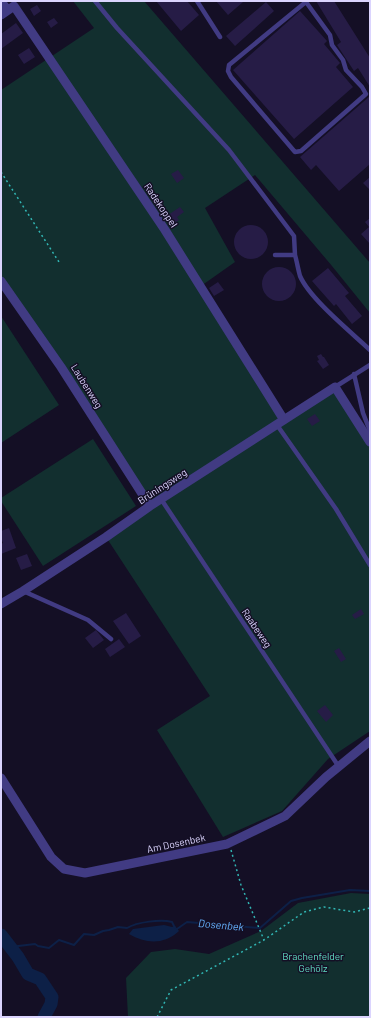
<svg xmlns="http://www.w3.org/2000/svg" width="371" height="1018" font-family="Barlow,sans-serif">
<rect width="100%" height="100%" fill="#140f25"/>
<path fill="#122f2f" d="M73,1H144L370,263V313L332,266L255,175L205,208L235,262L201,286L284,420L335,387L370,442V731L328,759L282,811L223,837L157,730L210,696L106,537L150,506L1,281V90L94,28Z
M1,316L59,405L1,443Z
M93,439L136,506L43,566L1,501V498Z
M351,893L370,894V1017H128L126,978L151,952L175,949L209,954L261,931L298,903Z"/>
<path fill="#0d2047" d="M164,925L172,927L175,926L179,931C164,945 146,944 129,934L133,929Z"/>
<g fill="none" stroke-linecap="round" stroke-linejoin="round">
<path stroke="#0d2047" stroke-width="2" d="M177,929L187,922L260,928L291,901L302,898L350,890L370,891
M10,947L35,944L38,946L49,948L59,940L74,945L84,934L94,935L103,931L109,930L118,927L127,928C137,922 161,919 172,922L175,928"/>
<path stroke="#0d2047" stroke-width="13" d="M1,935L18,957L28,974L40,979L52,997L51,1004L44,1017"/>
</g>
<path fill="#261c46" d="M156,1H187L199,15L181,31Z
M216,1H242L243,2L228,15Z
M316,1H334L370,58V87L358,68L354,71L337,45L341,42Z
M266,2L274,11L235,46L226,36Z
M37,5L41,11L34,16L30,9Z
M300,11L327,41L324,44L340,63L336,67L353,87L294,139L233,70Z
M54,18L58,23L51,28L47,22Z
M16,23L23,33L1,49V34Z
M29,48L35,57L24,64L18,55Z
M370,96V164L339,191L316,165L311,170L300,157Z
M178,170L184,178L177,183L171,174Z
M370,177V190L363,183Z
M180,207L184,212L177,217L179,220L171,226L165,217Z
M370,218V244L361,234L369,227L365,222Z
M234 242a17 17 0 1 1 34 0a17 17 0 1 1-34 0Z
M262 284a17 17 0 1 1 34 0a17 17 0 1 1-34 0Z
M328,268L349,293L345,296L362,316L352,324L336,304L334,306L312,281Z
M218,282L224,290L214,296L209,288Z
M321,354L323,357H324L329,365L323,369L317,361L319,360L317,356Z
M315,414L320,421L312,426L307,419Z
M9,528L16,548L1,554V544L3,543L1,538V531Z
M27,554L32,566L21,570L16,558Z
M361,609L364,614L355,619L352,615Z
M126,613L141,636L129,644L113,621Z
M96,630L104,640L93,648L85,638Z
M119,639L125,647L110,657L105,649Z
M339,648L346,659L341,662L334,651Z
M325,705L333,715L326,722L317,711Z"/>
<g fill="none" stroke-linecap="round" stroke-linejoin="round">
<path stroke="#31b5b3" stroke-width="1.5" stroke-dasharray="2 3" stroke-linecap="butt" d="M1,172L59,262
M231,850L241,885L264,940
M157,1017L171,990L264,940L304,912L324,907L354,912L370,908"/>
<path stroke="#413b83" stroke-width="4.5" d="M95,1L117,28L229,150L294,236L295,255
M197,1L220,37
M306,2L330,35L332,45L343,60L346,70L362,87L366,94L301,151L295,152L231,77L228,71L229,65L307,1
M275,255H295C297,262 298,269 300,276C310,299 351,332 370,350
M354,374L363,413L370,431
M335,387L370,365
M277,425L336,509L370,565
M161,499L339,767
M23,591L88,620L111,639"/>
<path stroke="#413b83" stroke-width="9" d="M1,2L8,10
M1,15L14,6L165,230L284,420
M1,281L61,367L150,506
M1,604L23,591L106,537L150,506L335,387L370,442
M1,778L51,857L64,869L85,873L227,844L285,816L326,777L370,741"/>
</g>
<g text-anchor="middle" stroke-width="3" stroke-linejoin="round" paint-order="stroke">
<g font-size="10" fill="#dbd4fe" stroke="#140f25">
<text transform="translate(161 205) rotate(56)" y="4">Radekoppel</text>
<text transform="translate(87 386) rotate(58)" y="4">Laubenweg</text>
<text transform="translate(162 486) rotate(-33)" y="4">Brüningsweg</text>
<text transform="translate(257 628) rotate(56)" y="4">Raabeweg</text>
<text transform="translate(176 843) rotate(-12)" y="4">Am Dosenbek</text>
</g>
<g font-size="10" fill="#61dec3" stroke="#140f25">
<text x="313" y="960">Brachenfelder<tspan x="313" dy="12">Gehölz</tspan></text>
</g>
<g font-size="11" font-style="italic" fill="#64b0fc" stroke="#140f25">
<text transform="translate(221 925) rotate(5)" y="4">Dosenbek</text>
</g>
</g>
<rect width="371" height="1018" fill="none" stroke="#dbd4fe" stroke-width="4"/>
</svg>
